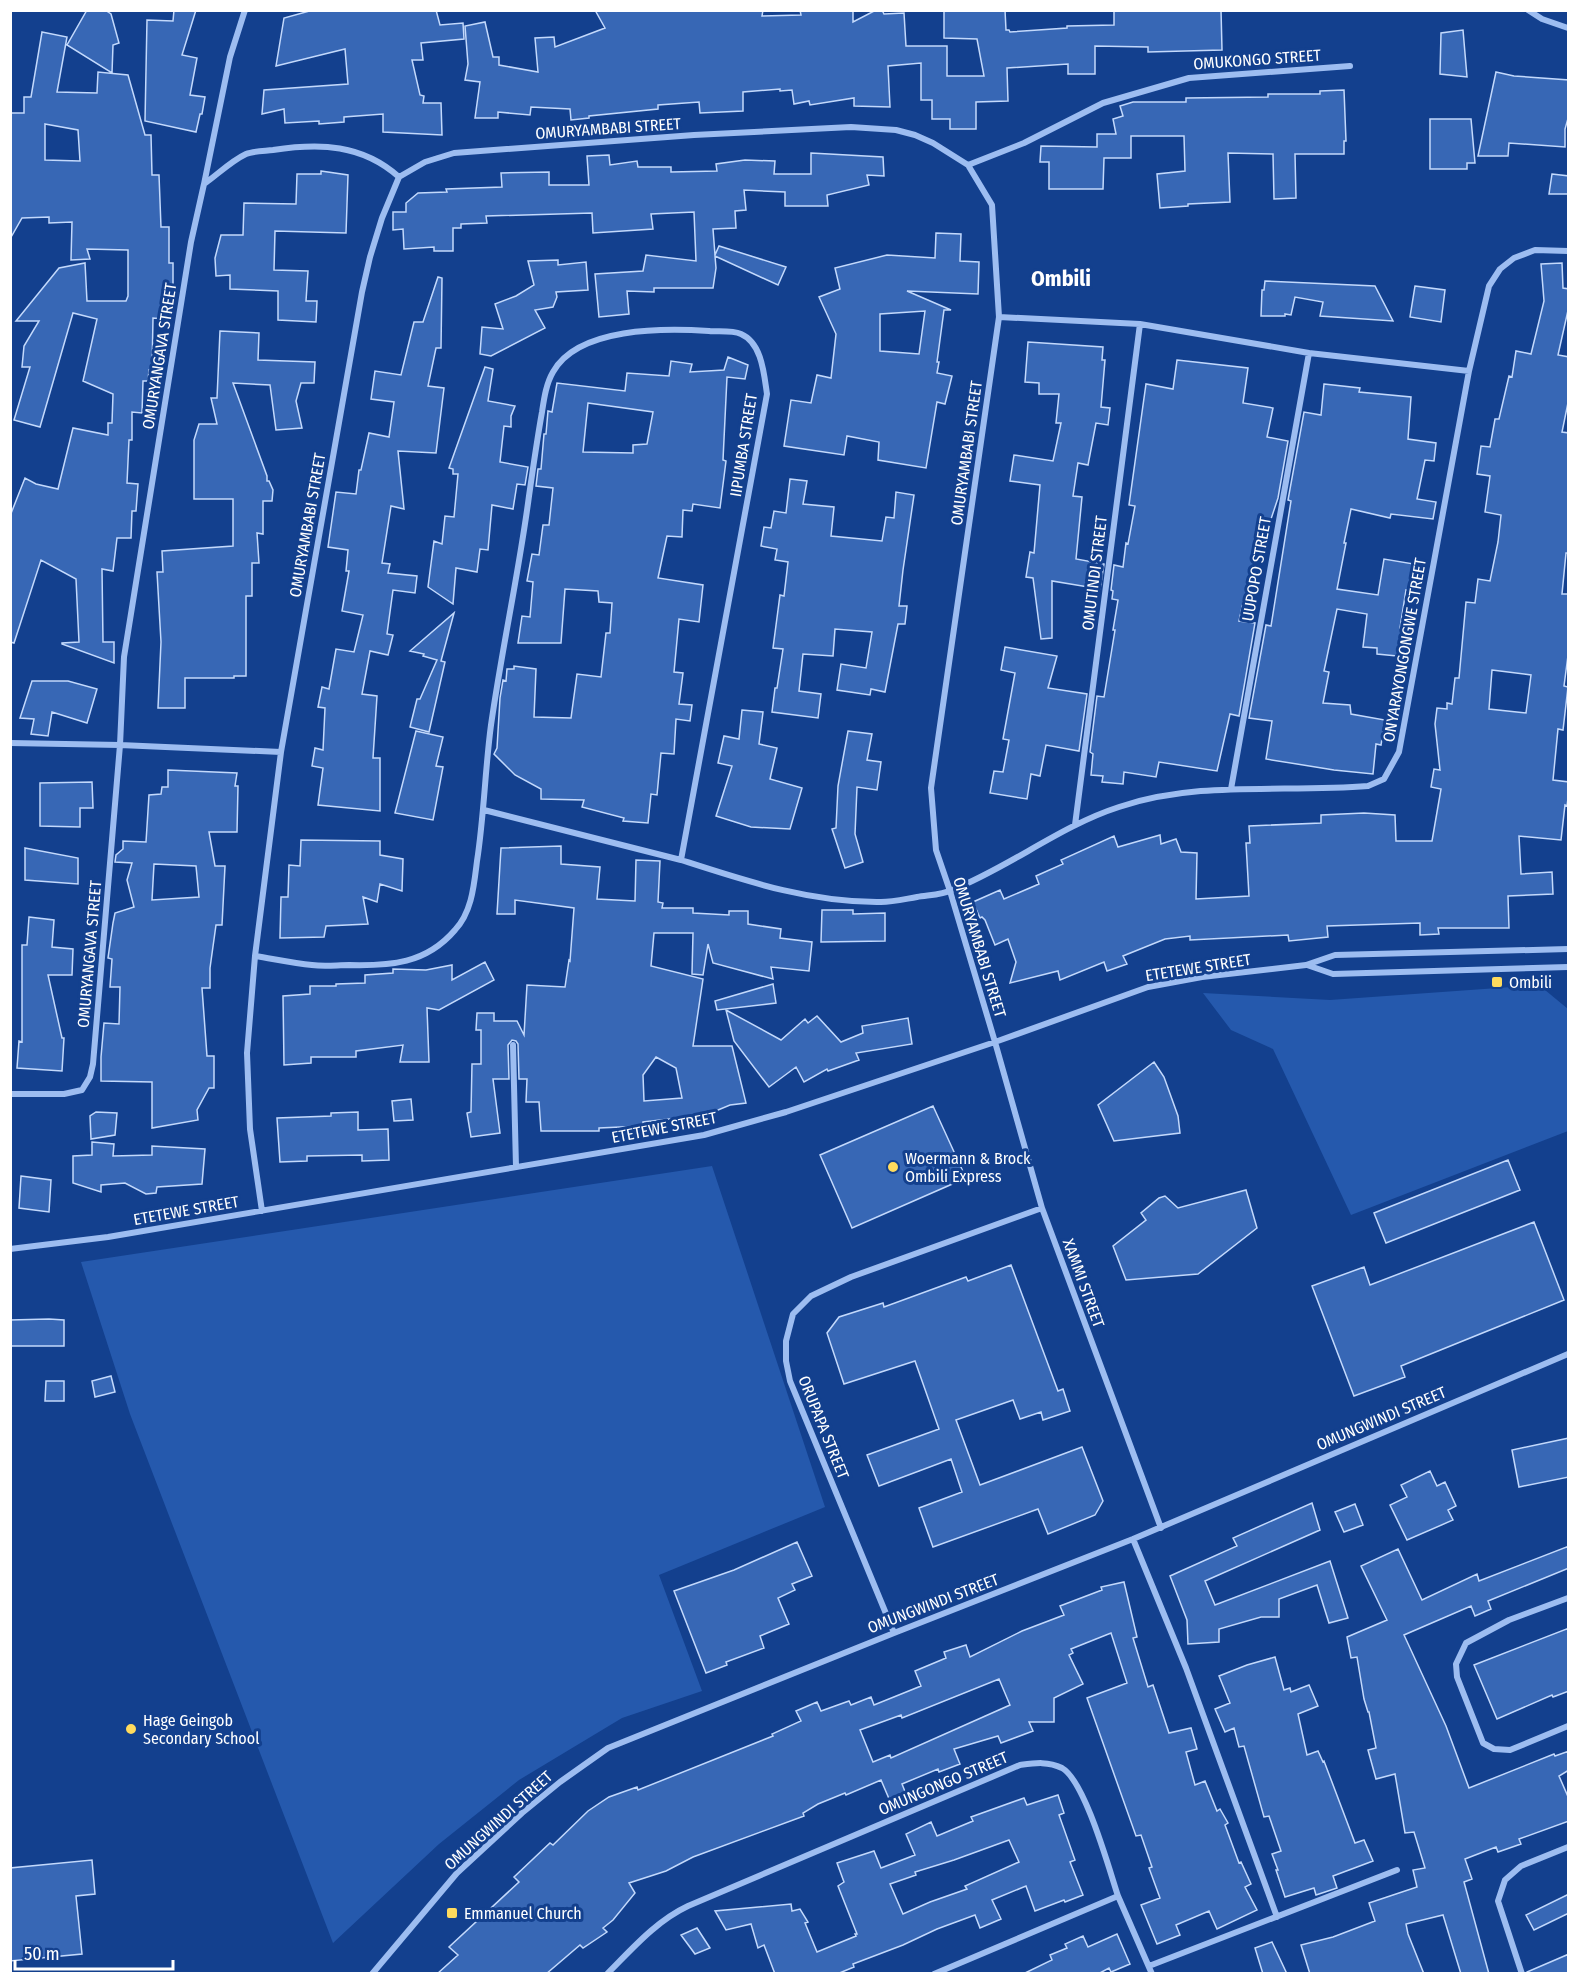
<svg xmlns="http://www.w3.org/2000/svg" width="1579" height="1984" font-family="'Fira Sans Condensed',sans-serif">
<rect width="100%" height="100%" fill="#13408e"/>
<path fill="#2559ad" d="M1539,985L1568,1009V1131L1351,1215L1273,1049L1231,1030L1203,993L1330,1000Z
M712,1166L825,1507L659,1575L702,1691L622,1718L519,1780L439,1844L333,1943L130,1414L81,1262Z"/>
<path fill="#3767b5" stroke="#c3d9fc" stroke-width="1.5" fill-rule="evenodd" d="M87,10H105L111,14L119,43L113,45L112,73L67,45Z
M174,10H196L182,55L197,58L190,95L205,97L202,114H200L196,132L145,121L147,20L173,21Z
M313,10H436L440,25L463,23L464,39L421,43L423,60H412L420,95L424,96L423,103H441L442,135L383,132V114L344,117V122L319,124V121L285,123L284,109L262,114L264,90L348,84L345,49L276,66L284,18Z
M595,10H763L762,16L801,15L800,10H853V22L876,10H882L884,14L904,13L906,46H947V76H984L977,39L944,38V10H1005L1006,30H1009L1010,32L1067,28V26L1114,25V10H1221L1222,50L1148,52V47L1095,46V74H1068V64L1007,68L1008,101L976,102V129H950V119H932V100H921V63L888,66L890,107L854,106V98L810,105L809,101L794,104L792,90L780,91V89L743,92V111L700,113L699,102L658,105V109L589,116V118L571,120L570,109L531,107L530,115L498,112V118H475L480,82L465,80L468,64L465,26L485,22L493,57H499V65L538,72L535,38L554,37L555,47L605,28Z
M1463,30L1467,77L1440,74L1441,33Z
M42,32L67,37L57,92L97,93L98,72L128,75L145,135H151L152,175H159L161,227H169V263H173V287H166L164,319L153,318L152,370H149L148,381H143L142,413L132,412V440H129L127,483L138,484L136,511H132L131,538H117L113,571L102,569L103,642H114V663L62,644V643L79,642L76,579L41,560L14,643L10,642V516L25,478L36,484L58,489L73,428L108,435V423H112L113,394L83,381L97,319L73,313L40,427L14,420L30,367H22L24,346L39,321H16L59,268L85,263L87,301H126L128,296V250L87,249L90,259L71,260L72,222L49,223V217L22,218L10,239V113H24V97H31ZM45,124L78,130L80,161L45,160Z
M1496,72L1514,76L1569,80V115L1565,129V147L1509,143L1508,156H1478Z
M1344,90L1346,141H1344V154H1295L1296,198L1274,199L1273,154L1228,153L1230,202L1188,204V206L1160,208L1157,174L1185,171L1184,136H1131V158H1104L1103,189H1049V162H1040L1041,146L1097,147V134H1116L1113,119L1123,116L1120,106L1133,102H1186V98L1268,97V94H1320V91Z
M1430,119H1471L1475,163H1467V169H1430Z
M811,153L883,157L884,176L867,175L869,185L827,195L828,206H785V192L744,190L746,210L735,211L736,228L713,229L715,255L719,246L786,267L778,285L715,256L716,268L713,288H654V292L627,291L629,314L599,317L595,274L643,271L646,255L696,261L694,212L651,214L653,229L593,233L592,213L486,216L487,223L461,224V228H453V251H434V247L404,249L403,229L393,230V212H406V203L418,193L447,192L446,189L502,187L501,173L549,172V185H589L587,156L609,155L610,165L637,161L638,167H671V172L717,171L716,164L745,160L775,161L774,174H811Z
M321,171L348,175L346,233L275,231L274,270L308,271L306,301H317L316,322L278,320V291L230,289V275L216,276L215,258L221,235H243L244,203L296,204L297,174H321Z
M1552,174L1569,176V194H1549Z
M936,233L961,234L960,261L979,262L978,294L907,291L951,310H944L937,362H939L937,373L952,376L945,404L937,402L926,468L878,460L879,442L847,436L844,455L784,446L791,400L811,403L817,375L831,378L836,334L819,297L840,289L835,268L887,255L935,258ZM925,311L919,354L880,351V314Z
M558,260V265L586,262L588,290L556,292L557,297L553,307L535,310L545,328L491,356L480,354L482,327L503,329L495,304L516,296L534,285L528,261Z
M1562,263L1563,288L1569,289V306L1558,355L1569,357V398L1562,432L1569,433V553H1566L1562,594H1569V648L1564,686L1568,687L1563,730L1558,729L1553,780L1569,782V791L1567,806L1565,805L1561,840L1519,836L1521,874L1552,872L1553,894L1508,896L1509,928H1438L1439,934L1420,935V923L1327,926L1328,937L1289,941L1288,935L1190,940V936L1165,939L1123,956L1127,964L1107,971L1104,962L1060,980L1058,971L1010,983L1016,962L1008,939L995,945L985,920L982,917L980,918L973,902L1000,890L1004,899L1039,884L1036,876L1063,864L1061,860L1114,836L1118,847L1160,835L1161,844L1176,839L1181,852L1197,853L1196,899L1249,896L1246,843H1250L1249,826L1321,823V815L1364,813L1395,815L1396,841H1432L1441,789L1431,787L1434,769L1440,770L1435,724L1437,708L1447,709V703L1452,704L1455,678H1459L1466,602L1475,603L1478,579L1490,581L1498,542L1501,515L1485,512L1490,476L1477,474L1481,446L1490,447L1495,419H1499L1509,376L1512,377L1516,351L1531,354L1544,301L1541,264ZM1492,670L1531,675L1526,713L1489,709Z
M438,277L442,278L441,348H436L428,386L444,388L436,453L398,451L404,509L391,506L382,563L390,564L388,573L417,576L415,593L393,590L387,634L393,635L388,655L370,651L362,694L377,696L373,758H380V811L318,805L323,768L312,766L315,748L323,750L325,708L318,707L322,687L329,689L336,649L354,652L363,615L342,611L349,571H346L348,550L328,547L336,492L356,494L359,470H361L369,433L389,437L394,402L371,399L375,371L401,375L414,322H423Z
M1265,281L1375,286L1393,321L1320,316L1323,302L1295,297L1291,315L1285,314V316H1261L1262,290H1264Z
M1415,286L1445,290L1441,322L1410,317Z
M220,331L259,333L258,360L315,362L314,383H301L296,401L302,428L276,430L270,385L233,383L267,476V481H269L273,490L272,501H263V534L257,533L259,563H252V596H246V676H234V678H185V708H158L161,642L157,572H163L162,551L233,546V499H194V440L199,424H217L211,398H217Z
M1028,342L1103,347L1102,360H1105L1101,407L1110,408L1108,425L1096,423L1088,465L1078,463L1073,496L1082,497L1076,559L1104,564L1100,589L1052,581V638L1041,639L1033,578L1026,577L1030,552L1034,553L1040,485L1010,481L1014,455L1053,461L1061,423H1056L1059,394H1039V383L1025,382Z
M728,357L748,365L745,379L727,377L723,460L726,461L720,508L693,504L692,511L683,510L682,537L667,536L658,578L703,585L699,622L679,619L674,672L683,673L679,704L692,705L690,721L676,719L674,754L661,753L657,795L651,794L648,823L623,821L624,818L582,807L584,800L541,799V789L515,775L494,754L497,748L500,698L503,680L506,681L507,669H514V666L536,669L534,717L571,718L577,674L601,677L606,633H610L612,603L599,602L598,591L565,589L561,643H518L522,616L530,617L533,582L527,581L532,554L539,555L543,525H549L553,488L536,486L538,469H541L544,434H546L548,411L552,412L557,383L625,391L627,373L669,376L671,361L692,364L690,372L724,370ZM588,403L653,412L647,444L633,445V453L583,452Z
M1177,360L1248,368L1243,403L1273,408L1267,437L1288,441L1278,498L1243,603L1239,621L1255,623L1239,716L1230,714L1217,771L1159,762L1156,777L1124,772L1123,784L1102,782L1103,776L1091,775L1093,754L1090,752L1097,696L1104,697L1115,630H1113L1118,600L1112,599L1113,591L1111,590L1114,565L1123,567L1126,543L1128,544L1135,506L1129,505L1146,384L1173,389Z
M485,367L493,369L488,401L515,406L511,416V427L504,426L500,462L528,467L525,485L517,484L513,509L492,505L488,550L480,549L477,572L456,568L453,604L428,587L434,541L442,544L445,516L454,517L458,474H453V469L449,468Z
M1324,384L1360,388L1359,392L1411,397L1408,439L1436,443L1434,461L1425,460L1417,499L1436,502L1433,519L1391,514L1390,518L1351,509L1344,543H1346L1337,589L1378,595L1384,559L1420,565L1415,592L1406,590L1400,628L1410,629L1407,657L1377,654V648L1363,647L1367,614L1337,609L1324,671L1329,672L1323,703L1350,705L1351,714L1385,720L1381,745L1376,744L1373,774L1334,770L1266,759L1272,721L1249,718L1266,625L1271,626L1291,501L1288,500L1304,412L1321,415Z
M790,479L807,481L803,504L834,507L831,536L882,541L886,517L894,518L896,492L914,495L903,570L899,606H907L905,624H898L885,692L871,689L870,695L837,690L841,664L866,668L872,632L835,629L833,656L803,654L799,691L821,694L818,718L772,712L775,688H777L783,649L773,648L780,595L784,596L788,562L775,560L777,549L761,546L764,527L771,528L774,511L786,513Z
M454,613L441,661L445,662L429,732L410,727L417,699H420L437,660L423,656L424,654L410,651Z
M1005,647L1057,656L1048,688L1087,694L1079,751L1046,745L1040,776L1031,774L1027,799L990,793L994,771L1003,772L1009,740L1003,739L1015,673L1001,670Z
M32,681H68L97,689L87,723L52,712L48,736L31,734L34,719L20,718Z
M742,710L763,712L759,744L777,748L770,779L802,788L790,829L751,827L716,816L732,766L718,763L724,736L739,739Z
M416,731L443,737L436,766L443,767L433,820L395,813Z
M848,731L872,734L867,760L881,762L877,790L857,787L855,834L863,862L845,868L832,829L836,828L838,786Z
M168,770L237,773L235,786H238L237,832H209L215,866H225L222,925H216L210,968V988H202L207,1056H214V1088H209L197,1110L198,1120L152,1128V1082L101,1081V1057L104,1023L119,1024L120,987H110L112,959L108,958L113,923L115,913L134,907L127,880L132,863L115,862L116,855L123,849V841L146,842L149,795L161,794L162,787H168ZM154,864L196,866L199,897L152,900Z
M92,782L93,808H80V827L40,826V783Z
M301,840L380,841V855L403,859L402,891L380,884L377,902L363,897L368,924L326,926L324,937L280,938L281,897H288L289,865L300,866Z
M561,846V864L600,867L597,899L635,901L636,860L660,861L658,902L663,903L662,908H693V913L729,915V911H748V924L781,929L780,938L812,942L809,971L771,967L773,979L713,963L708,944L703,975L692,974L693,933H654L651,966L703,979L693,1046H732L746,1103L730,1105L706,1115L643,1122V1126L599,1128V1131H541L539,1102H526L527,1079H519L518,1044L516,1041L512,1040L508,1045L509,1079H493L500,1133L471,1137L467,1113L471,1112L472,1064H481V1030H476L477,1013H494V1021H517L524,1035L527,985L565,987L569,960L570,961L574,908L515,900V914H497L501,848ZM656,1057L676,1068L682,1098L644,1101L643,1075Z
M25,848L78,858V884L25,880Z
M822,910H853V914L885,913V941L821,942Z
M29,917L54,920L52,947L73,949L72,975H48L62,1038H64L62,1071L17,1068L19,1041L22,1042V945H27Z
M485,962L494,980L439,1010L427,1008L429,1062H400L403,1045L356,1051V1057H311V1063L284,1065L283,996L310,994V986H336V984L365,983V975L393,973V969L426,970L452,965V980Z
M773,984L776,1003L717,1010L715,1001Z
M726,1010L781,1040L805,1019L808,1023L817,1016L841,1042L863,1033L862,1026L908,1018L912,1044L856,1053L859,1060L828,1071L827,1069L804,1082L796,1067L769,1087L734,1041Z
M1154,1062L1164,1077L1178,1116L1180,1133L1114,1141L1098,1105Z
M411,1099L413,1120L394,1121L392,1101Z
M933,1106L966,1178L852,1228L820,1155Z
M96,1112L117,1113L115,1135L91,1139L90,1116Z
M358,1112V1130L388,1129L389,1160L362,1161V1155L307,1156V1161L280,1162L277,1118L331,1116V1113Z
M92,1142L114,1144L113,1156L152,1155V1146L205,1149L202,1184L157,1187L156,1193L146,1194L125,1183L101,1185V1192L73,1183V1156L92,1155Z
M1508,1160L1520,1190L1386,1243L1374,1213Z
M21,1176L51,1180L49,1212L19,1208Z
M1246,1190L1257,1228L1198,1274L1126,1280L1113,1246L1146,1220L1141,1213L1159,1198L1165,1196L1178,1208Z
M1534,1222L1564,1300L1401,1366L1405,1377L1354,1396L1312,1286L1364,1267L1370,1285Z
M1011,1265L1058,1391L1063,1389L1070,1411L1043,1420L1041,1412L1020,1419L1013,1400L956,1420L980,1485L1082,1447L1103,1501L1095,1515L1048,1534L1038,1509L933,1547L919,1508L962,1492L951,1459L879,1486L867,1455L939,1429L915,1361L844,1384L827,1333L839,1317L883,1303L884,1307L966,1277L968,1281Z
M49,1319L64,1320V1346H10V1320Z
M111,1376L115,1392L95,1397L92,1381Z
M46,1381H64V1401H45Z
M1569,1438V1477L1519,1487L1512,1450Z
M1430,1471L1437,1486L1445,1482L1456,1506L1448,1510L1453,1520L1407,1540L1390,1505L1407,1497L1401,1485Z
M1312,1503L1320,1530L1205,1581L1215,1605L1330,1561L1348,1618L1329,1623L1317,1585L1279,1599V1617H1261L1219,1629V1642L1188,1644L1187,1620L1170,1576L1237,1546L1233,1538Z
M1355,1504L1363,1525L1344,1532L1335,1512Z
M797,1542L812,1576L792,1584L795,1590L778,1598L789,1624L760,1636L764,1648L726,1662L727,1665L706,1673L674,1591L734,1570Z
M1569,1546V1568L1488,1601L1491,1609L1475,1616L1471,1606L1404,1635L1446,1726L1469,1788L1554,1754L1555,1756L1569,1751V1770L1559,1776L1569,1799V1821L1519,1839L1521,1844L1498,1852L1496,1847L1465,1859L1472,1879L1464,1882L1489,1974H1461L1443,1915L1406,1924L1408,1934L1424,1974H1310L1301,1945L1333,1937L1375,1921L1369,1903L1417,1887L1413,1870L1425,1868L1414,1832L1405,1833L1395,1774L1376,1779L1368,1750L1376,1748L1369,1712H1368L1364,1699L1357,1657L1351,1658L1347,1637L1387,1620L1361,1566L1398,1549L1422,1600L1477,1574L1479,1581Z
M1124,1582L1137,1637L1133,1638L1148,1687L1153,1685L1169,1733L1191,1728L1197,1749L1186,1752L1195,1785L1205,1781L1217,1811L1220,1809L1228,1823L1225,1825L1239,1863L1241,1862L1251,1884L1245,1887L1257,1910L1217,1929L1209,1911L1176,1925L1180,1935L1157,1944L1141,1905L1160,1898L1149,1868L1152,1867L1141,1835L1136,1836L1087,1698L1127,1683L1111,1633L1071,1649L1073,1653L1069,1655L1083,1684L1054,1698V1722H1029L1033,1731L1001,1743L998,1736L954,1749L960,1764L939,1772L938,1769L902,1784L906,1794L890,1801L881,1780L846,1795L845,1793L818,1804L803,1813L804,1816L693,1857L666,1871L629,1883L635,1893L613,1920L603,1928L607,1932L583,1948L580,1945L546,1974H437L458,1955L449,1947L519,1882L514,1877L550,1843L553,1845L588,1811L609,1797L637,1787L638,1790L773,1736L772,1734L801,1721L796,1711L817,1702L821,1711L849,1701L851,1705L871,1697L874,1705L921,1686L915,1671L946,1658L944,1652L966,1645L970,1657L1022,1631L1064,1615L1060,1606L1102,1590L1101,1587ZM999,1679L1010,1705L891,1758L890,1755L873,1762L860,1730L901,1715L902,1718Z
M1569,1628V1691L1553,1697L1552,1695L1497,1719L1474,1665Z
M1275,1657L1284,1690L1290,1688L1291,1692L1309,1685L1318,1706L1298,1714L1307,1755L1318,1751L1323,1762L1324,1761L1355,1843L1364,1840L1373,1861L1333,1876L1337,1888L1316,1895L1314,1888L1285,1897L1276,1870H1278L1272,1854L1281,1851L1269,1816L1264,1817L1244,1746L1239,1747L1234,1728L1225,1732L1215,1709L1230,1703L1219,1676L1247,1665Z
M1058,1795L1064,1813L1059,1815L1075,1860L1070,1862L1083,1895L1065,1902L1064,1900L1035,1911L1026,1886L992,1900L1001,1919L980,1928L975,1915L937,1929L903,1945L853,1964L854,1967L837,1974H775L764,1945L758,1948L751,1924L726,1930L715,1911L791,1904L792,1911L800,1909L808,1922L805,1923L817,1952L856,1936L855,1934H857L838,1886L844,1882L837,1863L874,1851L881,1868L915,1855L906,1834L931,1822L937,1836L973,1821L971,1817L1024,1798L1027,1805ZM1009,1840L1019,1862L965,1886L967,1889L930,1902L903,1914L890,1884L916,1875L915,1872L954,1860Z
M92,1860L95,1894L76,1896L82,1954L10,1961V1868Z
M1569,1894V1913L1534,1930L1526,1915Z
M697,1928L710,1948L695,1954L681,1935Z
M1117,1934L1130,1964L1111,1972L1109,1968L1098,1974H1023L1052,1960L1050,1955L1067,1948L1065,1944L1083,1936L1088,1947Z
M1272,1942L1287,1974H1263L1255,1948Z
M1569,1954V1974H1527V1972Z"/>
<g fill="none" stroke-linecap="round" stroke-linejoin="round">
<path stroke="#9dbdf1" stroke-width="6" d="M1528,10L1542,19L1568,28
M968,165L1024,143L1103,103L1189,78L1350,66
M204,184L230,57L245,10
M999,317L1140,324L1309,353L1469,371
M10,743L120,745L281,752
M1231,789L1309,353
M1075,825L1140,324
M681,860C746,881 811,903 881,902C893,902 905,899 917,897C928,895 942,895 952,890C1010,867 1060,826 1119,807C1199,780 1285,793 1368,786L1384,779L1399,752L1469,371L1489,286L1500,269L1514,258L1535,250L1568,251
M255,956C274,959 293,963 312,965C325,967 337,965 349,965C390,966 426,964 455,930C472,912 474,885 477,861C484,816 485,770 491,725C502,648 519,572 529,496C533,468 537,440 542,412C544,399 546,384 553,372C578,327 664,328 709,331C718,332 732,330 741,334C762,343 764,374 767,394L681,860L484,810
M1307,965L1333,974L1568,967
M513,1045L516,1167
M10,1094H64L82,1090L90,1077L93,1064L120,745L124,657L191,242L204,184C217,175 231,161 246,154C253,151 265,151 273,150C320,143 362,144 399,177
M262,1211L250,1129L247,1053L255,956L281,752L362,292L370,257L382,218L399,177L425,162L454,153L694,135L851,127L896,130L915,135L933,143L968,165L992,205L999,317L931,788L936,850L950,891L995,1042L1042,1208L1161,1528
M10,1249L108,1237L704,1135L786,1112L995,1042L1148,987L1202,977L1306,965L1335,955L1568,949
M1133,1539L1186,1668L1277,1917
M1568,1598L1509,1620L1466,1643L1456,1664L1457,1677L1483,1743L1494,1749L1510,1750L1568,1726
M894,1633L790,1381L786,1361V1341L793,1314L811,1296L851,1277L1042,1208
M1118,1896L1152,1974
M1149,1966L1397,1870
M372,1974L457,1873L522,1813L560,1782L608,1748L894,1633L1133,1539L1568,1354
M607,1974C632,1949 656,1921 688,1906L1020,1765C1035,1763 1048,1761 1062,1768C1085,1781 1109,1869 1118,1896L934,1974
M1522,1974L1498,1901L1505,1880L1521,1866L1568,1847"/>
</g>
<g fill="#ffdb5d" stroke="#13408e" stroke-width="2">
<rect x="1491" y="976" width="12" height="12" rx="3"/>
<circle cx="893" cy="1167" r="6"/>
<circle cx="131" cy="1729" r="6"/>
<rect x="446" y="1907" width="12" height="12" rx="3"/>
</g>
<g text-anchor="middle" stroke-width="6" stroke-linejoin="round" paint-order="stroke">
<g font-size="16" fill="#fff" stroke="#13408e">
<text transform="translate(1257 59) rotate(-4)" y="6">OMUKONGO STREET</text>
<text transform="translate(608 128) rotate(-4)" y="6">OMURYAMBABI STREET</text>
<text transform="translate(159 356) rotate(-81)" y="6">OMURYANGAVA STREET</text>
<text transform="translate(743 445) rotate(-81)" y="6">IIPUMBA STREET</text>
<text transform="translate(966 453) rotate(-82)" y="6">OMURYAMBABI STREET</text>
<text transform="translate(307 525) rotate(-80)" y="6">OMURYAMBABI STREET</text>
<text transform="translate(1256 569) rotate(-80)" y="6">UUPOPO STREET</text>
<text transform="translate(1094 573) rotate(-83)" y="6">OMUTINDI STREET</text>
<text transform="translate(1404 650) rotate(-80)" y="6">ONYARAYONGONGWE STREET</text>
<text transform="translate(980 947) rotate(73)" y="6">OMURYAMBABI STREET</text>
<text transform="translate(89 954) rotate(-85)" y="6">OMURYANGAVA STREET</text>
<text transform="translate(1198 967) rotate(-9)" y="6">ETETEWE STREET</text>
<text transform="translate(664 1127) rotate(-11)" y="6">ETETEWE STREET</text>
<text transform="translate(186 1210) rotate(-10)" y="6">ETETEWE STREET</text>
<text transform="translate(1084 1283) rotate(70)" y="6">XAMMI STREET</text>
<text transform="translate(1381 1418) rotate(-23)" y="6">OMUNGWINDI STREET</text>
<text transform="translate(824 1427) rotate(68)" y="6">ORUPAPA STREET</text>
<text transform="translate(933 1603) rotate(-21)" y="6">OMUNGWINDI STREET</text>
<text transform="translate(943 1783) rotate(-23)" y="6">OMUNGONGO STREET</text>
<text transform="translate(498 1820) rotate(-42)" y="6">OMUNGWINDI STREET</text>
</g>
<g font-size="16" fill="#fff" stroke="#13408e" text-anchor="start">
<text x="1509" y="988">Ombili</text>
<text x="905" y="1164">Woermann &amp; Brock<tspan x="905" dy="18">Ombili Express</tspan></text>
<text x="143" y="1726">Hage Geingob<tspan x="143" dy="18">Secondary School</tspan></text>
<text x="464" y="1919">Emmanuel Church</text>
</g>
<g font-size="22" font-weight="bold" fill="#fff" stroke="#13408e">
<text x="1061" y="286">Ombili</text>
</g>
</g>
<rect width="1579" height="1984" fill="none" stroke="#ffffff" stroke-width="24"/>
<path d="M15 1960v9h158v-9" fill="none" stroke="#ffffff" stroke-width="3"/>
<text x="24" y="1960" font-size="18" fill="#ffffff" stroke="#13408e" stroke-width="4.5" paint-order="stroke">50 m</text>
</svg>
